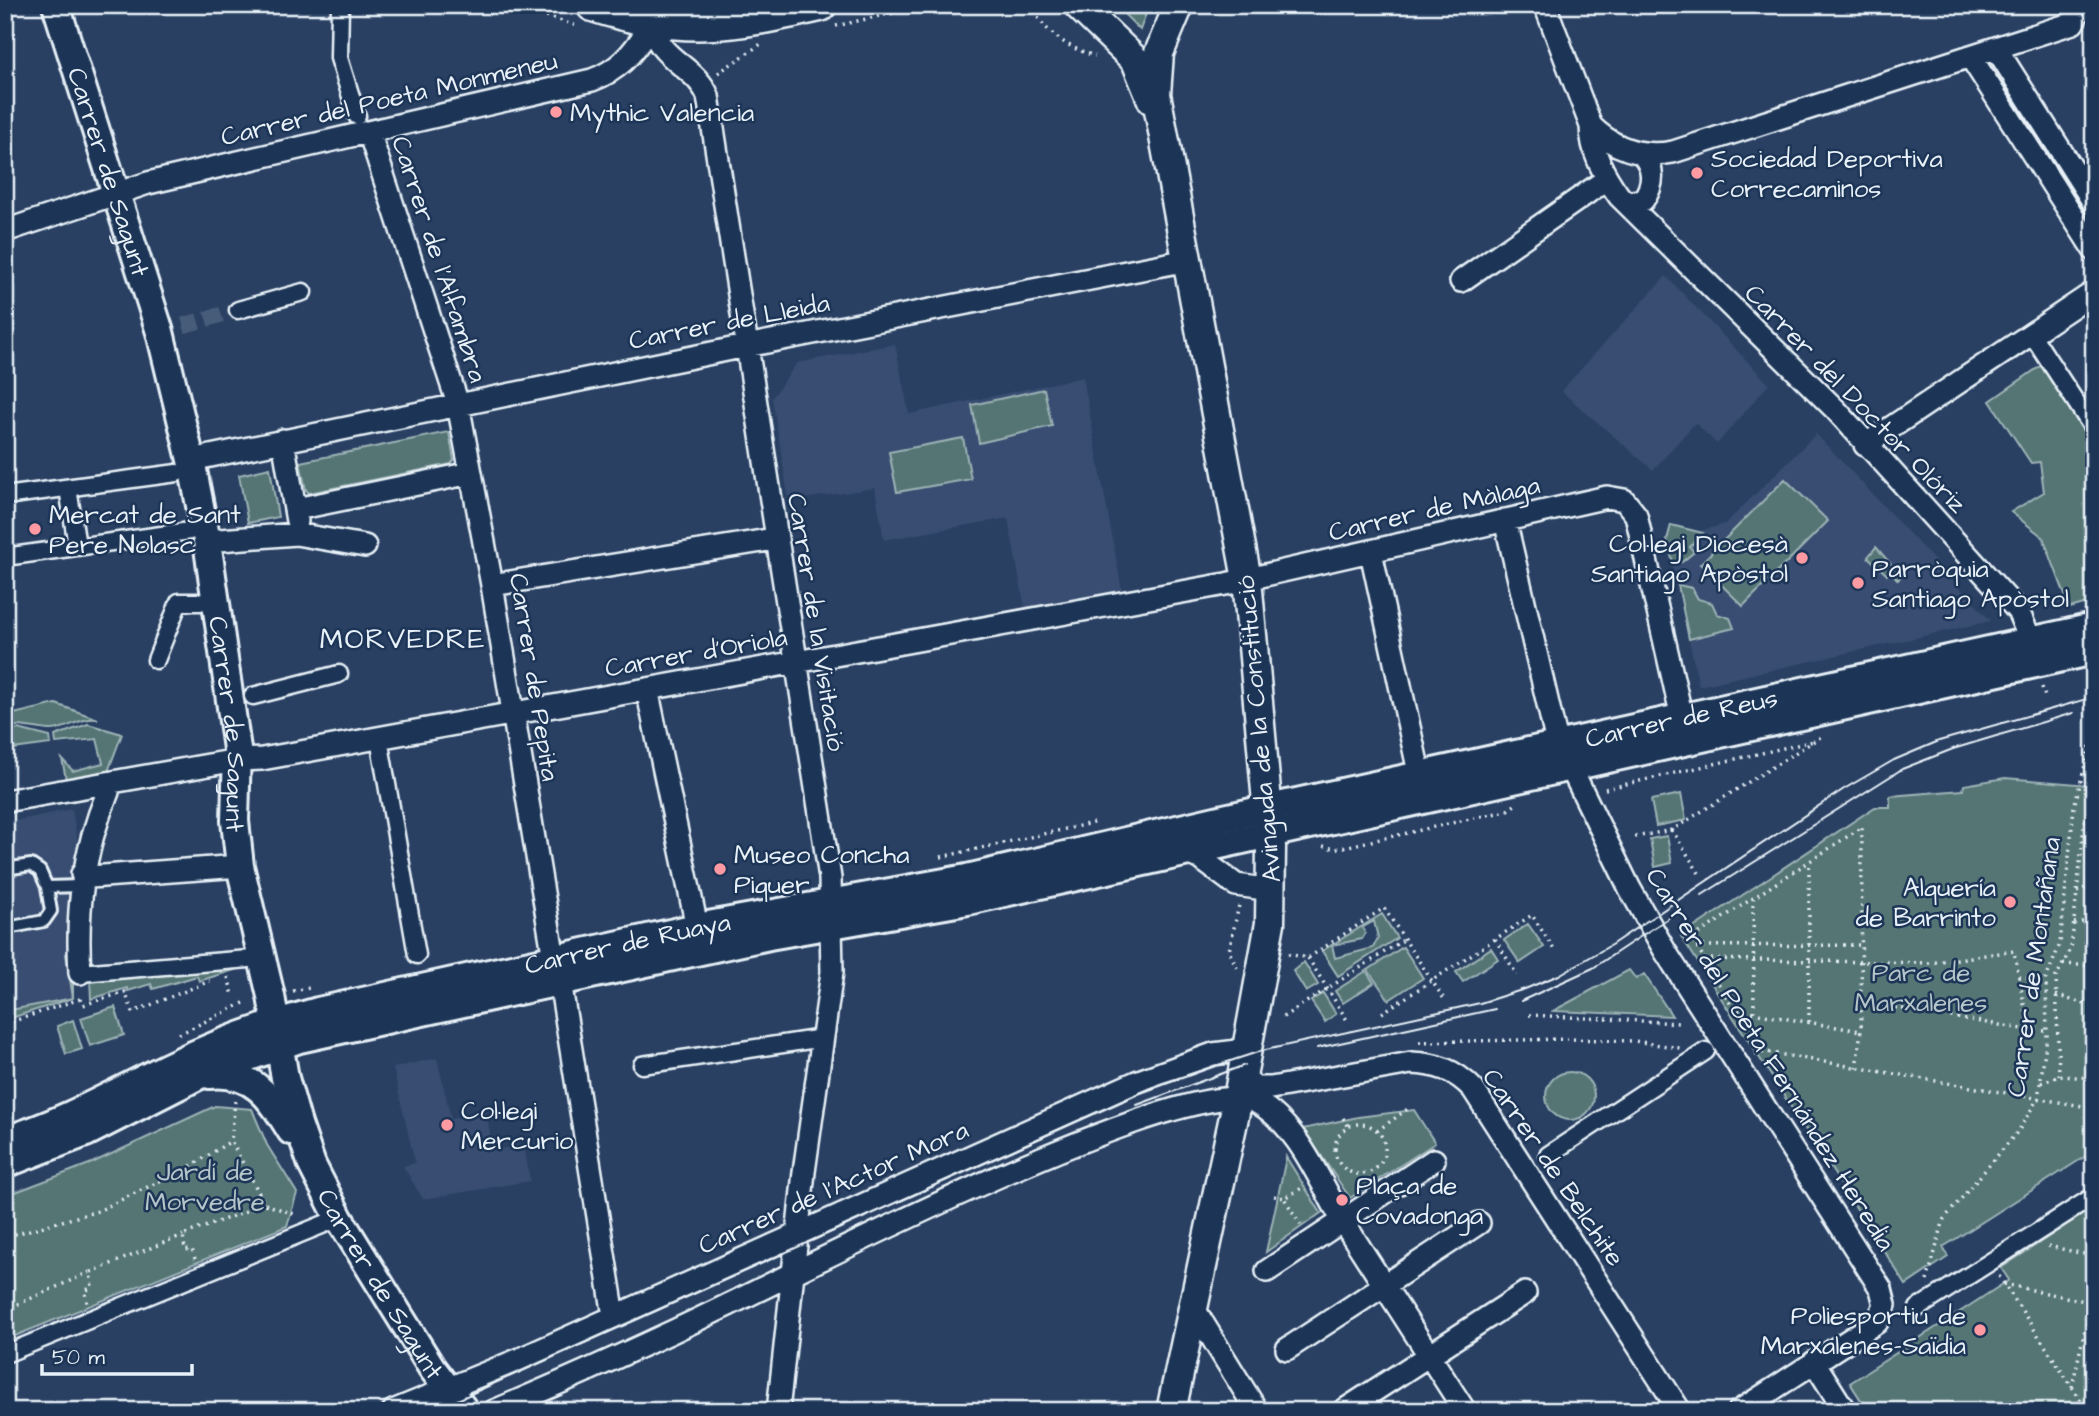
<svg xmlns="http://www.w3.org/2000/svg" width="2099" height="1416" font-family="'Architects Daughter',sans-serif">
<rect width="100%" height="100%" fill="#294063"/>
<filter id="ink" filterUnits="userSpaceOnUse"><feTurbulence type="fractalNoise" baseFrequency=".0143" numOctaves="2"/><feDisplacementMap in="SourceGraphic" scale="14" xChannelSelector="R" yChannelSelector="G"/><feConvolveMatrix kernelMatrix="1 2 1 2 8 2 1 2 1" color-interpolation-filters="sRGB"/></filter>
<g filter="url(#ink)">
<path fill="#374e71" d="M1666,276L1769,384L1717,444L1695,423L1653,470L1561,391Z
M895,344L909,414L1083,377L1122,591L1025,608L1008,518L884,540L875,488L789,501L772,398L797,363Z
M1816,434L1991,621L1699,686L1667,540L1671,525L1696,532L1725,524Z
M72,809L79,849L73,953L67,954L73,998L5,1011V823Z
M437,1058L451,1119L486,1111L493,1150L524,1145L530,1181L423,1199L403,1166L415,1163L393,1068Z"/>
<path fill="#557575" stroke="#9eb3b6" stroke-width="2" fill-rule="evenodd" d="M1115,5H1149L1140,30Z
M2042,365L2094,447V601L2070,608L2043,537L2011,512L2044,492L2040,462L2031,463L1990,401Z
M1044,389L1052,426L979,443L972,405Z
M449,432L454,460L451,464L309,493L306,490L300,462Z
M963,438L971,479L897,492L889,452Z
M270,468L278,517L248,523L239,475Z
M1785,479L1828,521L1743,606L1700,564Z
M1671,525L1703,533L1690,547L1694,552L1682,562L1673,563L1667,540Z
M1876,547L1901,576L1898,580L1891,572L1887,575L1868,557Z
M1678,585L1692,588L1698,599L1712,603L1717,614L1730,618L1734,628L1689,639Z
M56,704L98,719C79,717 65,731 50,730C34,729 21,724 5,726V716Z
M88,724L122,734L107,774L66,779L62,759L73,771L103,763L97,739L56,743L55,736Z
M18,729L50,737L51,744L5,750V731Z
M2094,764V1161L2089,1154L1943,1247L1948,1257L1906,1285L1681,936L1875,807H1890V796L1963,790L1964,785L2005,778L2089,785Z
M1681,794L1686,820L1656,826L1651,800Z
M1667,836L1672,863L1655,867L1650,839Z
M1382,914L1397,938L1338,976L1322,951ZM1374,921L1378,938L1373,948L1335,958L1332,945L1362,939L1365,934L1363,927Z
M1528,924L1544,947L1520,963L1504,940Z
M1403,947L1423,978L1389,1000L1368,970Z
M1491,948L1498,959L1463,982L1456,972Z
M73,953V998L5,1020V1011L73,998L66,954Z
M1304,962L1318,985L1306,992L1293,971Z
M244,967L199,981L197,976L153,989L151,984L128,991L127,988L91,999L90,977Z
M1629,970L1636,979L1644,974L1672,1016L1553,1011Z
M1366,971L1374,983L1343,1003L1335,991Z
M1323,993L1336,1014L1325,1022L1311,1001Z
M115,1007L124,1035L90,1046L81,1018Z
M73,1020L82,1049L66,1054L57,1026Z
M1546 1096a24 24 0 1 1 48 0a24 24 0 1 1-48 0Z
M215,1106L252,1109L267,1145L297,1193L287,1226L5,1340V1196L92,1163Z
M1414,1110L1435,1143L1350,1198L1303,1129L1358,1117Z
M1286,1157L1321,1213L1266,1252L1286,1158Z
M2094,1207V1411H1868L1850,1383L2009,1280L2001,1268Z"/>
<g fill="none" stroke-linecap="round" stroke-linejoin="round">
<path stroke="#465b79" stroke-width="16" stroke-dasharray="16 8" stroke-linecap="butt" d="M160,332L238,310"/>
<g stroke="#e8f1f8" stroke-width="16">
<path id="service" d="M5,869L31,865L40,871L47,887L51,911L44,921L12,927
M47,887L81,886"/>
</g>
<g stroke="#e8f1f8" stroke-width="21">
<path id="pedestrian" d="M340,5L339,58L357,116
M238,310L303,292
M2031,333L2094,430
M68,488L77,546
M5,496L177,473
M5,557L190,531
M156,660L179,602H200
M253,696L339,674
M381,750L417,955
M80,973L249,959
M642,1065L823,1038
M1548,1155L1706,1051
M1918,1308L2094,1196
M5,1354L339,1218"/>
</g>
<g stroke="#e8f1f8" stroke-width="26">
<path id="minor" d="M1545,5L1591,126C1591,152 1604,175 1619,196L1836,410L2018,611L2031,641
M652,21C655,60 695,64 708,96L830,878L832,972L804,1172L778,1411
M1996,48L2094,203
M1970,56L2094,250
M1591,126C1613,148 1641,158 1673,152L2073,23L2082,5
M369,132L458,404L492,585L554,959
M1627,203L1643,200C1654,185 1655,168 1642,154
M5,231L148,183L592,80C617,71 632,55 646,32C652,22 655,11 666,5
M1461,281L1607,179
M283,440L297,521
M1865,445L2094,292
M191,460L746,346L1188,260
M296,509L471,473
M1505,520L1558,747
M207,541L296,534L365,546
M1371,552L1420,777
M492,585L774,539
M647,689L697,927
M1571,768L1630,889L1665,951L1881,1289L1885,1305L1877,1322L1739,1411
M5,801L237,760L262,759L1226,584L1607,497L1624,500L1636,515L1682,718
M1183,852L1200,858L1236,885L1271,890
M82,874L90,877L240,866
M80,973C76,909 83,852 108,792L107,783
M560,981L614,1316
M1242,1076L1255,1088H1271L1411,1063C1437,1064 1455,1070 1473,1089L1680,1411
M1267,1271L1434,1160
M1193,1307L1257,1411
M1287,1349L1479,1223
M1814,1362L1845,1411
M393,1411L520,1359L1136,1082L1213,1054L1246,1050
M494,1411C572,1378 650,1343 726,1306C804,1269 1192,1068 1256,1102C1299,1125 1320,1183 1344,1223C1384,1286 1425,1348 1465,1411
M1343,1411L1525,1293"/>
</g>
<g stroke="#e8f1f8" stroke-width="32">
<g id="tertiary">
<path id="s1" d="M56,5L160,332L191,460L207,541L237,749L235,821L240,866L271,996L285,1078L298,1124L312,1165L339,1218L432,1368L465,1411"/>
<path d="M209,1075C253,1070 270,1097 291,1131"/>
<path id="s2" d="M5,1140C62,1123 114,1093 167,1067C216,1043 266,1025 318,1011L697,927L967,878L1224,818L2094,627"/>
<path d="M5,1164L88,1132L200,1075L299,1039L769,936L968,901L2094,651"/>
</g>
</g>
<g stroke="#e8f1f8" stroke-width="33">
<path id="secondary" d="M1078,5L1136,61L1152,100
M1171,1411L1238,1098L1270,923L1271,847L1247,579L1156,94L1159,53L1179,5"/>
</g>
<g stroke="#e8f1f8" stroke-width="37">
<path id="primary" d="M593,5C680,34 733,25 820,5"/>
</g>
<path stroke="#e8f1f8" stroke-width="3.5" stroke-dasharray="2 5" stroke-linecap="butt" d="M513,5L577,26
M1031,5C1043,32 1068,48 1095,56
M836,26L927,5
M718,73L761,44
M2042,687L2045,697
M1605,789L1814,741
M1635,837L1672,830
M1323,846L1335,849L1506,811L1515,805
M941,857L1097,822
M1699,873L1672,830L1822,736
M2077,892L2094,884
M1753,898L1754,1013
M2074,923L2094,920
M1495,939L1517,975
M1696,946L1862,945
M1288,954L1308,958L1384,908L1444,999
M1308,958L1347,1020
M1704,959L1929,963L2014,951L2029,1030L1862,1002
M2063,964L2094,966
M1237,968L1229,951L1239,905
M228,977L233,995
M2019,977L2046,981
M293,991L309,988
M2056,995L2094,1007
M81,999L83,1005L125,992L133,1012L210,981
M1382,1013L1532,915L1555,951
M1529,1015L1680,1023
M1283,1017L1405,939
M1809,1022V861
M5,1024L80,999
M2029,1030L2047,1031
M179,1034L248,1001
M1419,1042L1569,1039L1634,1041L1680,1048
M1755,1054L1766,1052L2094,1108
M1856,1068L1861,1031L1862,827L1692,938L1734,1010L1861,1031
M2059,1076L2056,977L2071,949L2084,826L2094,792
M2041,1083L2059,1076L2094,1078
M235,1101L231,1141L265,1204L297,1215
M1343,1118L1349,1127
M1335 1149a25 25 0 1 1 50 0a25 25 0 1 1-50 0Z
M1377,1131L1409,1108
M1274,1196L1284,1198
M1301,1225L1284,1198L1302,1188
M5,1233L8,1236L5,1275
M8,1236L98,1211L193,1165L231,1141
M2048,1246L2094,1256
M195,1259L192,1249L185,1250L183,1235L265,1204
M91,1272L183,1235
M1999,1276L2088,1411
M1927,1281L1944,1219L2019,1130L2038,1098L2047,1037L2046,979L2060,944L2074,807L2094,731
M2004,1284L2094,1303
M5,1310L90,1272L92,1287L85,1291L87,1303
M2072,1387L2094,1288"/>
<use href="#service" stroke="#1d3557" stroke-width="10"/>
<use href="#pedestrian" stroke="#1d3557" stroke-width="16"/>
<use href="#minor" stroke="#1d3557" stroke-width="21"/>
<use href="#tertiary" stroke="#1d3557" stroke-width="26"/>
<use href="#secondary" stroke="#1d3557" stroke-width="28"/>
<use href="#primary" stroke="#1d3557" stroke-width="32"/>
<path stroke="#e8f1f8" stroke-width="2" d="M1702,895L1902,769L1953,749L2073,713
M1521,1001L1593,968L1676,913
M1317,1048L1495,1009
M1137,1105L1245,1065
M433,1411L1160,1084L1261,1051L1480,1003L1525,989L1559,975L1611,945L1844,789L1894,760L1939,741L2094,697"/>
</g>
</g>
<g fill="#ff9aa2" stroke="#1d3557" stroke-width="2.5">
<circle cx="556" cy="112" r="7"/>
<circle cx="1697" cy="173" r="7"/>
<circle cx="35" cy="529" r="7"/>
<circle cx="1802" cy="558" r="7"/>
<circle cx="1858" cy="583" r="7"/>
<circle cx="720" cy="869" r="7"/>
<circle cx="2010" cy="902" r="7"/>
<circle cx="447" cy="1125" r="7"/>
<circle cx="1342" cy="1200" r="7"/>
<circle cx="1980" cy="1330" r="7"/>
</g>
<g text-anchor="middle" stroke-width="5" stroke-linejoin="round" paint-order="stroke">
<g font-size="26" fill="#e8f1f8" stroke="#1d3557">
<text transform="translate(389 98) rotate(-13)" y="9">Carrer del Poeta Monmeneu</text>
<text dy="9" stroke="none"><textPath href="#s1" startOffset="175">Carrer de Sagunt</textPath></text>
<text transform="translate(440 259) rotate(72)" y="9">Carrer de l'Alfambra</text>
<text transform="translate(729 321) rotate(-11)" y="9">Carrer de Lleida</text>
<text transform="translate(1856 398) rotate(46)" y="9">Carrer del Doctor Olóriz</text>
<text transform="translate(1434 508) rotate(-13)" y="9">Carrer de Màlaga</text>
<text transform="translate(817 622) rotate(81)" y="9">Carrer de la Visitació</text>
<text transform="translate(696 652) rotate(-10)" y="9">Carrer d'Oriola</text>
<text transform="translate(535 677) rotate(81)" y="9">Carrer de Pepita</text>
<text dy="9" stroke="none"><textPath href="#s2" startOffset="1734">Carrer de Reus</textPath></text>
<text dy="9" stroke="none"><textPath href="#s1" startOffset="742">Carrer de Sagunt</textPath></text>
<text transform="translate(1258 729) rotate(-95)" y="9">Avinguda de la Constitució</text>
<text dy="9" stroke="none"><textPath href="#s2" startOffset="656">Carrer de Ruaya</textPath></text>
<text transform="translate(2033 967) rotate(-82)" y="9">Carrer de Montañana</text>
<text transform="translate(1771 1059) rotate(58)" y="9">Carrer del Poeta Fernández Heredia</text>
<text transform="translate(1554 1167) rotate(56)" y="9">Carrer de Belchite</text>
<text transform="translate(833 1187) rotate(-24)" y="9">Carrer de l'Actor Mora</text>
<text dy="9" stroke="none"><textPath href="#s1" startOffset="1330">Carrer de Sagunt</textPath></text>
</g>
<g font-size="26" fill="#e8f1f8" stroke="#1d3557" text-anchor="start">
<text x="570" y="121">Mythic Valencia</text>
<text x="1711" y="167">Sociedad Deportiva<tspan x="1711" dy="30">Correcaminos</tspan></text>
<text x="49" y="523">Mercat de Sant<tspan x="49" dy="30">Pere Nolasc</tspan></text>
<text x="1788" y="552" text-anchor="end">Col·legi Diocesà<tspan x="1788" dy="30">Santiago Apòstol</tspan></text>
<text x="1872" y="577">Parròquia<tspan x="1872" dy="30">Santiago Apòstol</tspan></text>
<text x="734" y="863">Museo Concha<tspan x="734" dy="30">Piquer</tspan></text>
<text x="1996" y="896" text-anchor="end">Alquería<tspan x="1996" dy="30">de Barrinto</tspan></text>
<text x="461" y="1119">Col·legi<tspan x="461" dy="30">Mercurio</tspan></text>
<text x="1356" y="1194">Plaça de<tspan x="1356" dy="30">Covadonga</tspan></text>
<text x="1966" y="1324" text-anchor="end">Poliesportiu de<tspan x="1966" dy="30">Marxalenes-Saïdia</tspan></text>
</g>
<g font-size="26" fill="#b5c6ca" stroke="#1d3557">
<text x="1921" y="981">Parc de<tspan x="1921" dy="30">Marxalenes</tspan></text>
<text x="205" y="1180">Jardí de<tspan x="205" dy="30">Morvedre</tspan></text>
</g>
<g font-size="28" letter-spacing="2" fill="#e8f1f8" stroke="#1d3557">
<text x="403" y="648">MORVEDRE</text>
</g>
</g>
<rect width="2099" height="1416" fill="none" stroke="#1d3557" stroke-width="28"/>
<rect x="14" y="14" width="2071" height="1388" fill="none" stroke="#e8f1f8" stroke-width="2.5" filter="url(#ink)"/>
<path d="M42 1364v10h150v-10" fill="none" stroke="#e8f1f8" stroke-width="3.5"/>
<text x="52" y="1364" font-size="21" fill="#e8f1f8" stroke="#1d3557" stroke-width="5" paint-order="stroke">50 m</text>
</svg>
